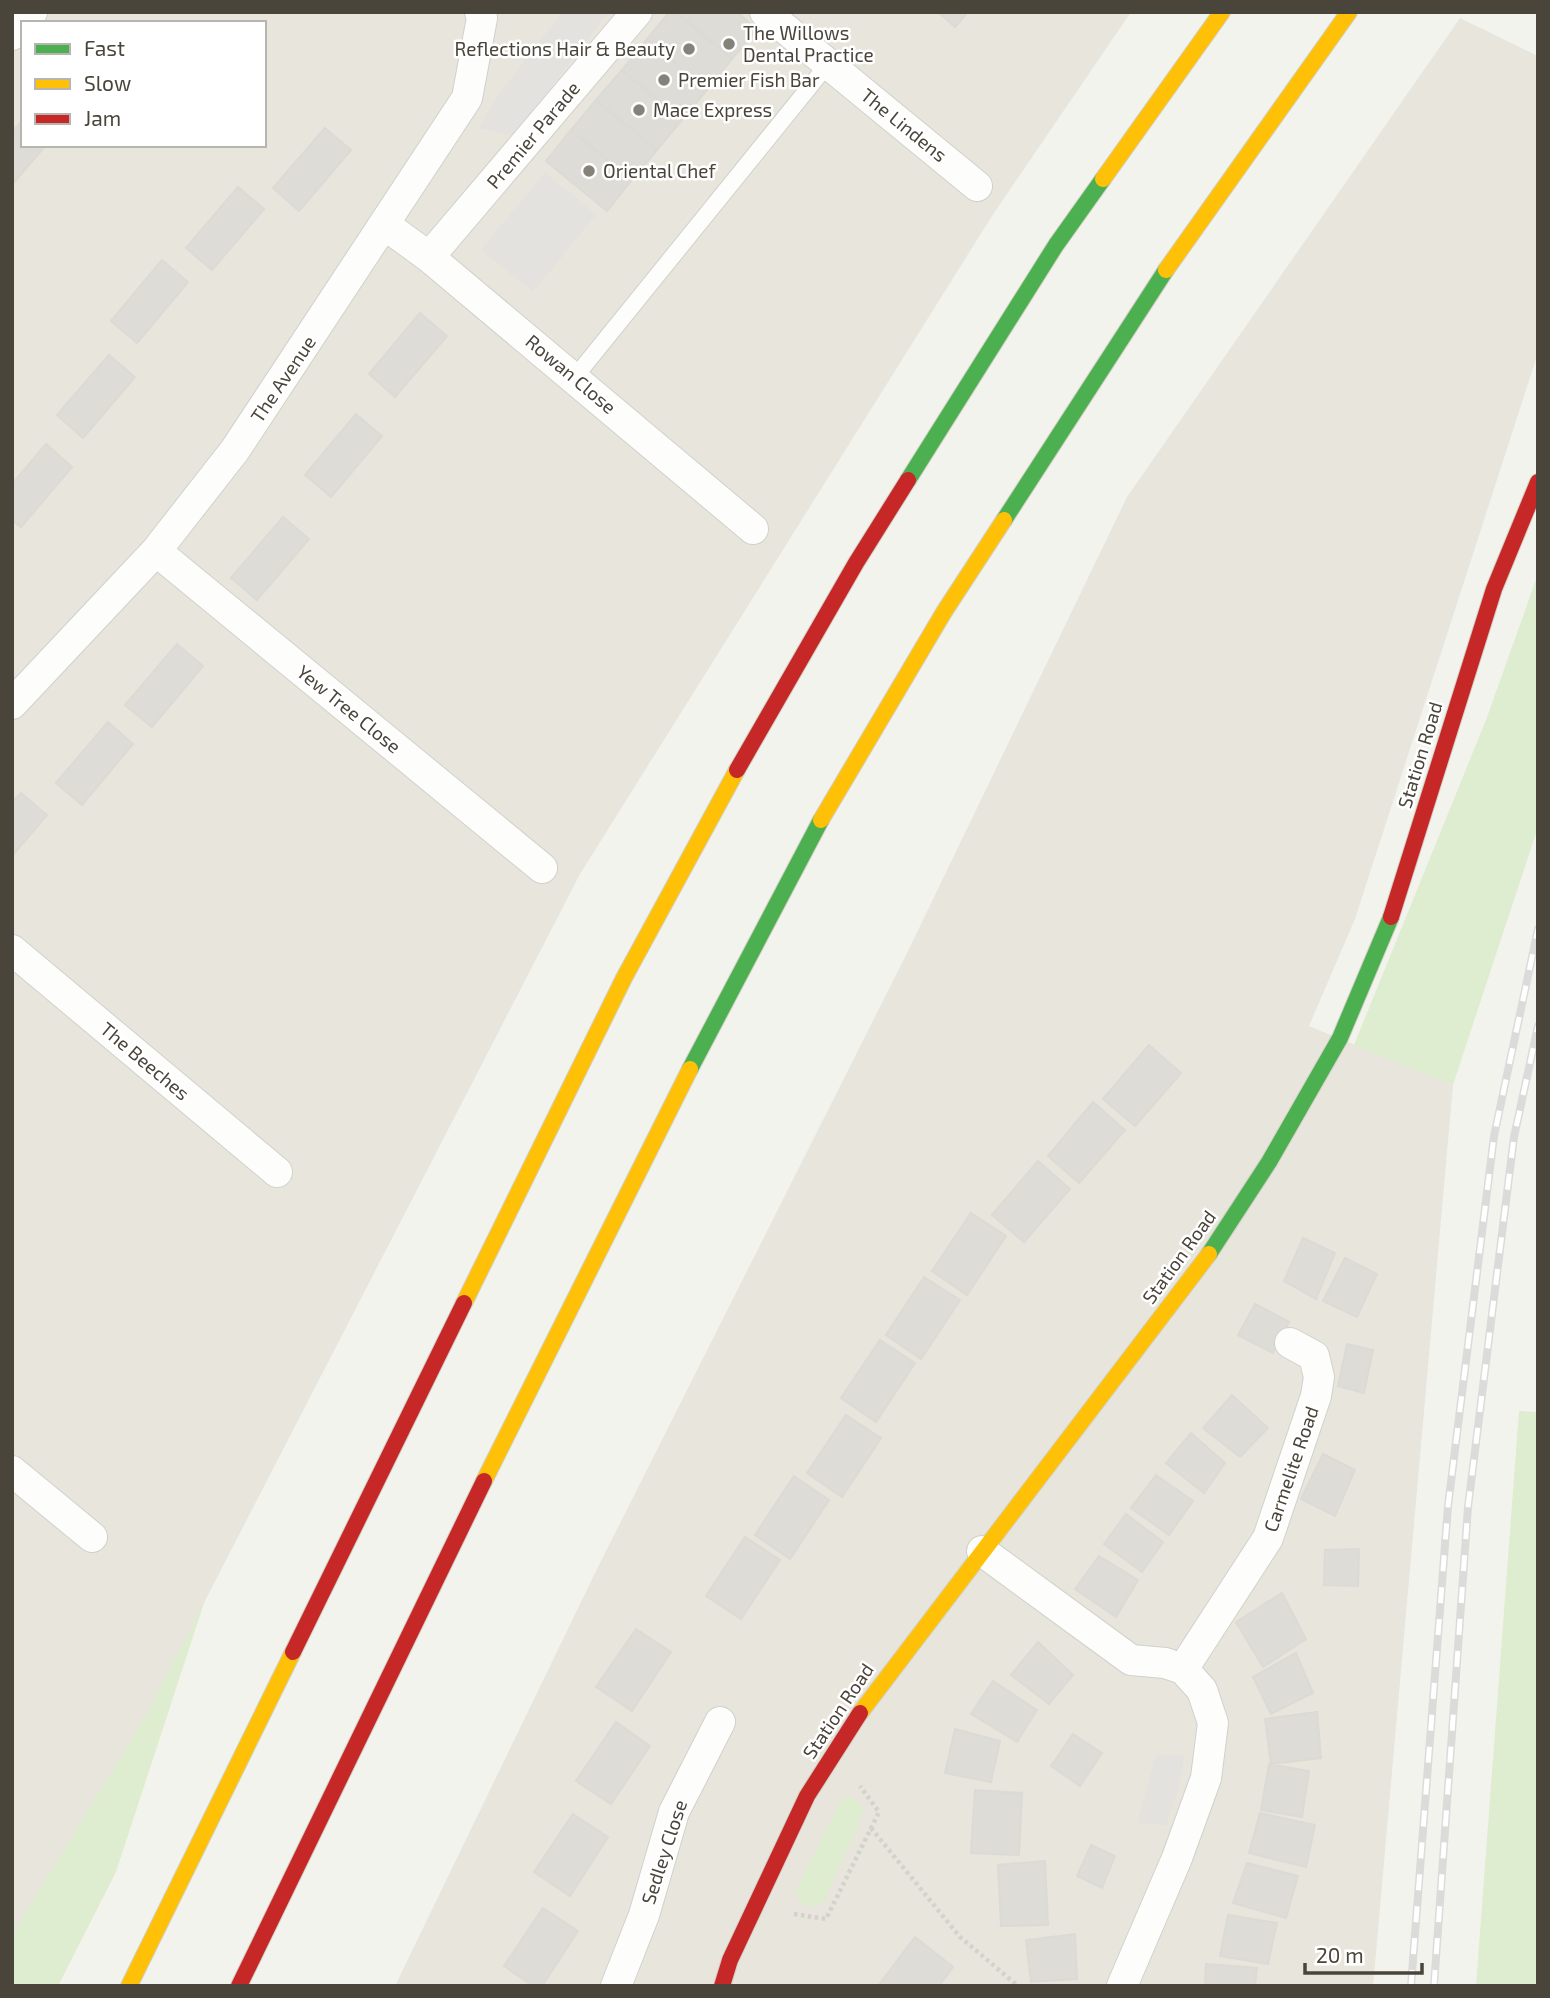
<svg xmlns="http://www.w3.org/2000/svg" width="1550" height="1998" font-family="'Exo 2',sans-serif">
<rect width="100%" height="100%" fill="#f3f3ee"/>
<path fill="#e7e5dc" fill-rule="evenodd" d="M12,12H1131L992,216L580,874L144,1719L12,1935ZM23,23H264V145H23Z
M1460,18L1538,56V353L1355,919L1309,1026L1453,1085L1373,1986H395L596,1571L908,951L1127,497Z"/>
<path fill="#deecd0" d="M1538,574V827L1453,1085L1354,1045L1486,720Z
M1519,1411L1538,1412V1986H1476Z
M205,1600L116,1872L58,1986H12V1935L144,1719Z
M851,1797L860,1803L863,1814L823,1903L810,1907L799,1900L797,1889L841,1800Z"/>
<path fill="#e3e2de" d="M562,12H609L514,136L479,128L493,102Z
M545,172L596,215L533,292L481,250Z
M1156,1755H1184L1179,1788L1166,1825L1137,1823Z"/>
<path fill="#dddcd7" stroke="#dbdad4" stroke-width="2" d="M669,12H676L732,59L707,90L647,39Z
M676,12H737L757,29L732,59Z
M938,12H968L955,27Z
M647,39L707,90L682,120L622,70Z
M622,70L682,120L657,150L596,100Z
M596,100L657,150L632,180L571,130Z
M23,120V145H46L12,185V132Z
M325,128L351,150L299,211L273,188Z
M571,130L632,180L607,211L546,161Z
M238,187L264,209L212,270L186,248Z
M162,260L188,282L137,343L111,321Z
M420,313L447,336L395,397L369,374Z
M109,355L135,377L83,438L57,415Z
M356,414L382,436L331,497L305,475Z
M46,444L72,467L21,527L12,520V484Z
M283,517L309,539L257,600L231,578Z
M177,644L203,666L152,727L125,705Z
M108,722L133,744L82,805L56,783Z
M21,793L47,815L12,856V802Z
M1149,1045L1181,1073L1135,1126L1103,1099Z
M1093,1102L1125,1130L1079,1183L1048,1156Z
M1038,1161L1070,1189L1024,1242L992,1215Z
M971,1213L1006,1236L967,1295L932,1271Z
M1303,1238L1335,1253L1316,1299L1284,1281Z
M1345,1258L1377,1274L1357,1317L1323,1301Z
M924,1277L960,1300L921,1359L886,1335Z
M1255,1304L1289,1322L1273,1353L1238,1335Z
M880,1340L915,1363L876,1422L841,1398Z
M1347,1344L1373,1350L1364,1393L1338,1386Z
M1232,1395L1268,1428L1240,1457L1203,1428Z
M846,1415L881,1438L842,1497L807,1473Z
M1191,1433L1225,1463L1204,1493L1166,1463Z
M1323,1454L1355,1470L1335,1516L1301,1499Z
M1156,1475L1193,1501L1169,1535L1131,1508Z
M794,1476L829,1500L790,1559L755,1535Z
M1126,1514L1163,1542L1142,1572L1104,1544Z
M745,1537L780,1560L741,1619L706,1596Z
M1359,1549L1358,1586L1324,1585L1325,1550Z
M1099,1556L1138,1580L1116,1617L1075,1589Z
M1282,1593L1306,1639L1263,1667L1236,1622Z
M636,1629L671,1652L632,1711L596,1687Z
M1038,1642L1073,1675L1049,1704L1011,1675Z
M1296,1653L1313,1693L1271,1714L1253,1677Z
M993,1681L1037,1710L1017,1742L971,1714Z
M1317,1712L1321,1758L1271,1764L1265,1719Z
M616,1722L650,1746L611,1804L576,1781Z
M955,1729L1000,1741L991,1782L945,1773Z
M1073,1734L1102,1753L1080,1786L1051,1766Z
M1269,1764L1309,1771L1302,1817L1261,1810Z
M975,1790L1022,1793L1019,1855L971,1853Z
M1260,1813L1315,1825L1306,1867L1249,1853Z
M573,1814L608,1837L570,1896L534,1872Z
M1091,1845L1115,1856L1102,1888L1077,1876Z
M1045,1861L1048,1925L1001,1926L998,1865Z
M1247,1863L1298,1876L1286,1918L1233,1903Z
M543,1908L578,1931L542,1986H533L504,1966Z
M1228,1915L1277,1923L1268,1964L1220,1956Z
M1075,1934L1077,1979L1031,1982L1026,1940Z
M915,1937L953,1967L939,1986H878Z
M1206,1964L1257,1968L1255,1986H1205Z"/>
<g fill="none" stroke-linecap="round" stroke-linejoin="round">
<g stroke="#d1d1cc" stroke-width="18">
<path id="lane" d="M575,377L828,64"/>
</g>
<g stroke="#d1d1cc" stroke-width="32">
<path id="street" d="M765,12L977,186
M12,35L32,12
M385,225L429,257L753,529
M429,257L637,12
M156,551L542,868
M12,704L156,551L235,450L467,98L482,18L480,12
M12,950L277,1172
M12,1471L92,1537
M982,1551L1131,1660L1165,1663L1183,1669L1202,1690L1213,1723L1206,1778L1177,1858L1122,1986
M1183,1669L1268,1538L1316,1396L1319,1377L1314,1356L1290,1343
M616,1986L644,1915L674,1812L720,1722"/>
</g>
<g stroke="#d2d0c5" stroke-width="18">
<path id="fast" d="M908,480L1056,245L1103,179
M1004,520L1166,270
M690,1069L821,820
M1209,1254L1269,1162L1340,1038L1391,917"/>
</g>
<g stroke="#d2d0c5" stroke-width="18">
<path id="slow" d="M1103,179L1222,12
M1166,270L1349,12
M821,820L944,612L1004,520
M464,1303L624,978L737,770
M484,1481L690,1069
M860,1713L1209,1254
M129,1986L293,1652"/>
</g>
<g stroke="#d2d0c5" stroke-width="18">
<path id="jam" d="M737,770L856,563L908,480
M1391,917L1494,589L1538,482
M293,1652L464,1303
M239,1986L484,1481
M722,1986L730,1960L807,1796L860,1713"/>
</g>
<path stroke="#d3d2cc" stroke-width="4.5" stroke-dasharray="3.5 3.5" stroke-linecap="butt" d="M871,1828L960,1937L1018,1986
M794,1914L826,1919L879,1812L860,1786"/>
<use href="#lane" stroke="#fdfdfc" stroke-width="16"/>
<use href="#street" stroke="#fdfdfc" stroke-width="30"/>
<use href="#fast" stroke="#4caf50" stroke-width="16"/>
<use href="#slow" stroke="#ffc107" stroke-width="16"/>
<use href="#jam" stroke="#c62828" stroke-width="16"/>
<g stroke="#dbdbda" stroke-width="8">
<path id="rail" d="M1411,1986L1448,1506L1494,1136L1538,929
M1434,1986L1468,1507L1514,1137L1538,1026"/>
</g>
<use href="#rail" stroke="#fff" stroke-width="5" stroke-dasharray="16" stroke-linecap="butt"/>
</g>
<g fill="#858279" stroke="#fff" stroke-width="2.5">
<circle cx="729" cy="44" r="7"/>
<circle cx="689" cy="49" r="7"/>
<circle cx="664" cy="80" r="7"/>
<circle cx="639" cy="110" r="7"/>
<circle cx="589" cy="171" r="7"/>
</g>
<g text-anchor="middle" stroke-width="5" stroke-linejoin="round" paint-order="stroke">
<g font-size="19" fill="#4a453a" stroke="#fff" text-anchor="start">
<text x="743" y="40">The Willows<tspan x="743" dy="22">Dental Practice</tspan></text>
<text x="675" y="56" text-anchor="end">Reflections Hair &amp; Beauty</text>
<text x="678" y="87">Premier Fish Bar</text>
<text x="653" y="117">Mace Express</text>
<text x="603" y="178">Oriental Chef</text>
</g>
<g font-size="19" fill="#4a453a" stroke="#fff">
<text transform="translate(904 125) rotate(39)" y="7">The Lindens</text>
<text transform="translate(533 135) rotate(-50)" y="7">Premier Parade</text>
<text transform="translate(571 374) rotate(40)" y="7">Rowan Close</text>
<text transform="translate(283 379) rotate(-56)" y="7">The Avenue</text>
<text transform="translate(349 709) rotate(39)" y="7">Yew Tree Close</text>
<text transform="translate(1420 755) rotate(-73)" y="7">Station Road</text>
<text transform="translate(145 1061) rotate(40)" y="7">The Beeches</text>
<text transform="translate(1179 1257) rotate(-54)" y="7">Station Road</text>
<text transform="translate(1291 1469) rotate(-71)" y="7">Carmelite Road</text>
<text transform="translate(838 1711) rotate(-56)" y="7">Station Road</text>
<text transform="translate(664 1852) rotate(-72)" y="7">Sedley Close</text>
</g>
</g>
<rect width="1550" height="1998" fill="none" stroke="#4a453a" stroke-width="28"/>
<rect x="21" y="21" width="245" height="126" fill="#ffffff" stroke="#b7b5b0" stroke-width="2"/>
<rect x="35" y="44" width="35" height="10" fill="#4caf50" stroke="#b7b5b0" stroke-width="2"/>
<text x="84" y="56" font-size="21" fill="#4a453a">Fast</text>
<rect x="35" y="79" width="35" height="10" fill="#ffc107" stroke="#b7b5b0" stroke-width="2"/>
<text x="84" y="91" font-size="21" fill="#4a453a">Slow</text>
<rect x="35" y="114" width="35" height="10" fill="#c62828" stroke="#b7b5b0" stroke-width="2"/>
<text x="84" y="126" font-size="21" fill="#4a453a">Jam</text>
<path d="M1305 1963v10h117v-10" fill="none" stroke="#4a453a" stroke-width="3.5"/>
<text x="1316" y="1963" font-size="21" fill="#4a453a" stroke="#ffffff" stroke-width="5" paint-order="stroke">20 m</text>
</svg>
